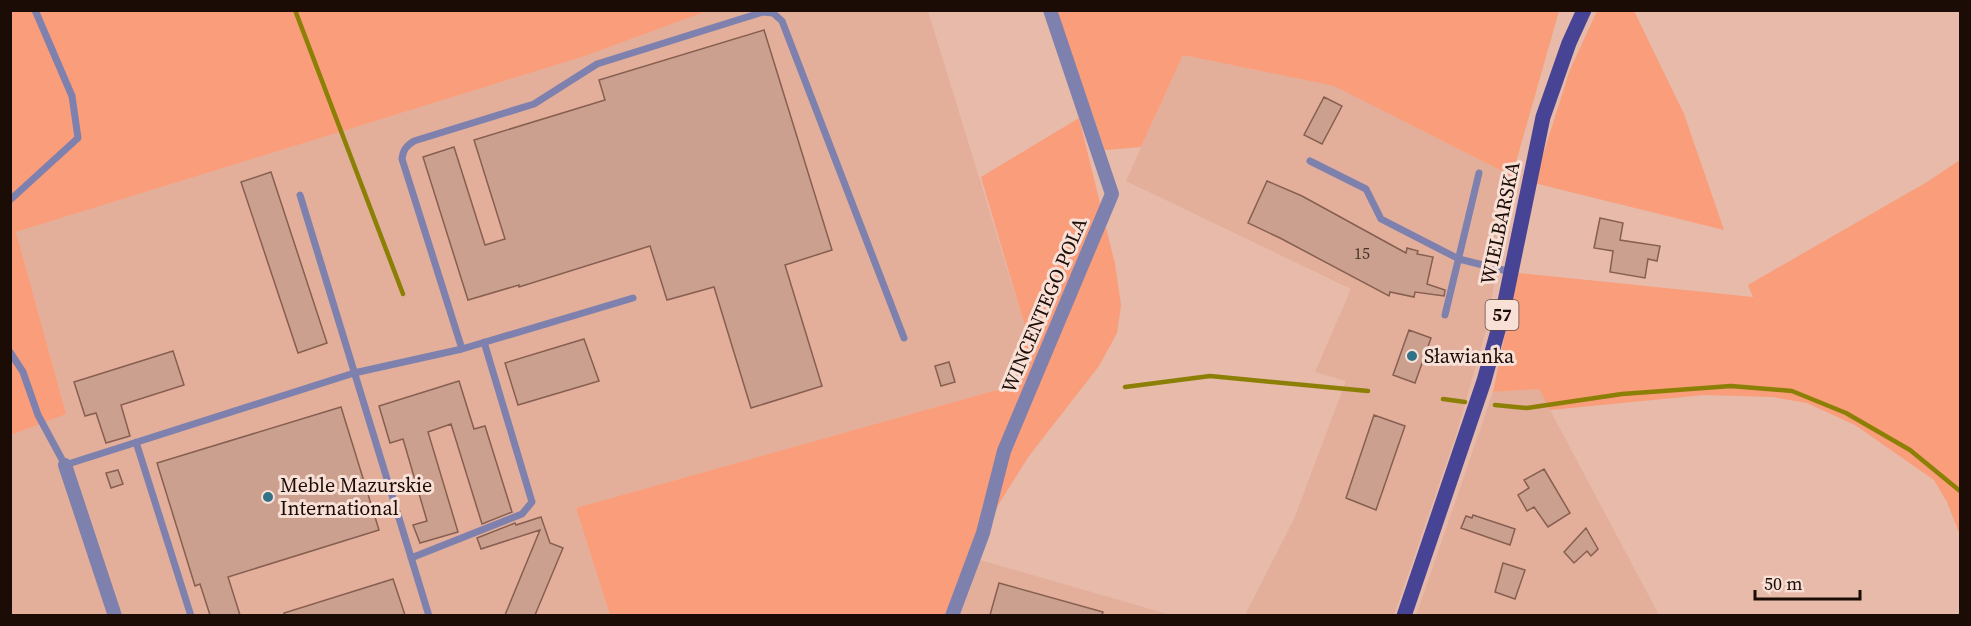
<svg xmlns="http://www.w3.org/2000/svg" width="1971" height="626" font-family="'Source Serif 4',serif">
<rect width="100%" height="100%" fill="#e7baa9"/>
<path fill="#e3af9b" d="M707,11H928L1026,330L1004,388L576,508L610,615L11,616V435L66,414L16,232L585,56Z
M1183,55L1334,86L1512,176L1487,326L1457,432L1394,615H1245L1294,519L1346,381L1315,372L1351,289L1126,181Z
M1539,389L1659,615L1416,616L1493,392Z
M980,560L1171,615L960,616Z"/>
<path fill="#f99d7a" d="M11,11H707L585,56L16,232L66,414L11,435Z
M1056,11H1559L1512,176L1334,86L1183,55L1141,147L1105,150Z
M1597,11H1634L1684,114L1724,230L1534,183L1570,70Z
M1079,118L1115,264L1121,305L1117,333L1099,366L1029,456L1000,502L959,578L945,615H610L576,508L1004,388L1026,330L981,177Z
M1960,160V535L1947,502L1934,480L1855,425L1807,403L1773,397L1704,395L1550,410L1539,389L1493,392L1518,273L1753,297L1748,285L1927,182Z"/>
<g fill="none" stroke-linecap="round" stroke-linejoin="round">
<path stroke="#8c7f06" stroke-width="4.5" d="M295,10L403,294
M1125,387L1210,376L1368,391
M1443,399L1465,402
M1495,405L1527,408L1622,394L1731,386L1792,391L1846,413L1910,450L1960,491"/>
</g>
<path fill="#cba08f" stroke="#875f50" stroke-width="1.5" d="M764,30L832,250L785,265L822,386L751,408L714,287L667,300L650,246L519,287V285L468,300L423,157L454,147L485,245L505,239L474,140L605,100L599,80Z
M1324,97L1342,106L1322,144L1304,135Z
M271,172L327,343L298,353L241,182Z
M1267,181L1302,196L1406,253L1407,248L1418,251L1417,254L1433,257L1427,284L1445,290L1444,296L1415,292L1414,297L1390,292L1389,296L1280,238L1248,223Z
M1600,218L1623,223L1620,240L1660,246L1657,261L1648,259L1645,278L1610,272L1613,251L1594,248Z
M1409,330L1431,338L1415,383L1393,375Z
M584,339L599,381L518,405L505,363Z
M173,351L184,385L121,405L130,436L106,443L96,413L85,416L74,382Z
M949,362L955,382L941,386L935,366Z
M459,381L474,429L485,426L512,512L482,524L451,424L428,432L458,532L420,543L413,525L427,521L403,439L390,443L379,406Z
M341,407L379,530L228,577L240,615H210L200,584L195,586L157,463Z
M1374,415L1405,426L1376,510L1346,498Z
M1544,469L1570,513L1548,527L1534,507L1527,511L1518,495L1529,488L1524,480Z
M118,470L123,484L111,488L106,473Z
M1473,515L1515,529L1510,545L1461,528L1466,516L1472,518Z
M541,517L550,543L563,548L535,615H505L540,530L481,549L477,538L515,523L516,525Z
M1586,528L1598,549L1591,556L1587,551L1574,563L1564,552Z
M1503,563L1525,570L1515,599L1495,592Z
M393,579L405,615H284V613Z
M999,583L1103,612L1102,615H990Z"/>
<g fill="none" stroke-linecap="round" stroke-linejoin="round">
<path stroke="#7e81ae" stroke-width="7" d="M1310,161L1366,189L1381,219L1459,259L1511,272
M300,195L429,616
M10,200L78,138L72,96L35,10
M1445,315L1479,173
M462,349L402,159C403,150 406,146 414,141L534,104L597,64L763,12L773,13L782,21L904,338
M10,352L23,372L38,415L65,465L354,373L462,349L633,298
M136,442L191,616
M411,558L522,514L532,502L484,342"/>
<path stroke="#7e81ae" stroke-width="14" d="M65,465L115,616
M952,616L983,533L1004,451L1112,194L1050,10"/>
<path stroke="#474395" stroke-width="15" d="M1404,616L1484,381L1502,316L1543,117L1569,43L1584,10"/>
</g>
<g fill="#327286" stroke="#f8e0d7" stroke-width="2">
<circle cx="1412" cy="356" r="6"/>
<circle cx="268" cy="497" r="6"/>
</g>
<g text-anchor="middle" stroke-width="6" stroke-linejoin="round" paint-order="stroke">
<g font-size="16" fill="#473128">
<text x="1362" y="259">15</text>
</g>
<rect fill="#f8e0d7" stroke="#5d4c45" stroke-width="1.5" x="1485.5" y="300" width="33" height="30" rx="4.5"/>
<g font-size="18" font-weight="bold" fill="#1b0c06">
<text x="1502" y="321">57</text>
</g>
<g font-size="20" fill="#1b0c06" stroke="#f8e0d7">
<text transform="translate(1500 223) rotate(-78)" y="7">WIELBARSKA</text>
<text transform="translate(1044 305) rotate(-67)" y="7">WINCENTEGO POLA</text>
</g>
<g font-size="20" fill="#1b0c06" stroke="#f8e0d7" text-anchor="start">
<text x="1424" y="363">Sławianka</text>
<text x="280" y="492">Meble Mazurskie<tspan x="280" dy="23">International</tspan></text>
</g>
</g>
<rect width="1971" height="626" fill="none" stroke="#1b0c06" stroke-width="24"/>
<path d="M1755 590v9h105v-9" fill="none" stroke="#1b0c06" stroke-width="3"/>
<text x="1764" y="590" font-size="18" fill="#1b0c06" stroke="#f8e0d7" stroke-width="4.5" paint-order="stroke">50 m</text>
</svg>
